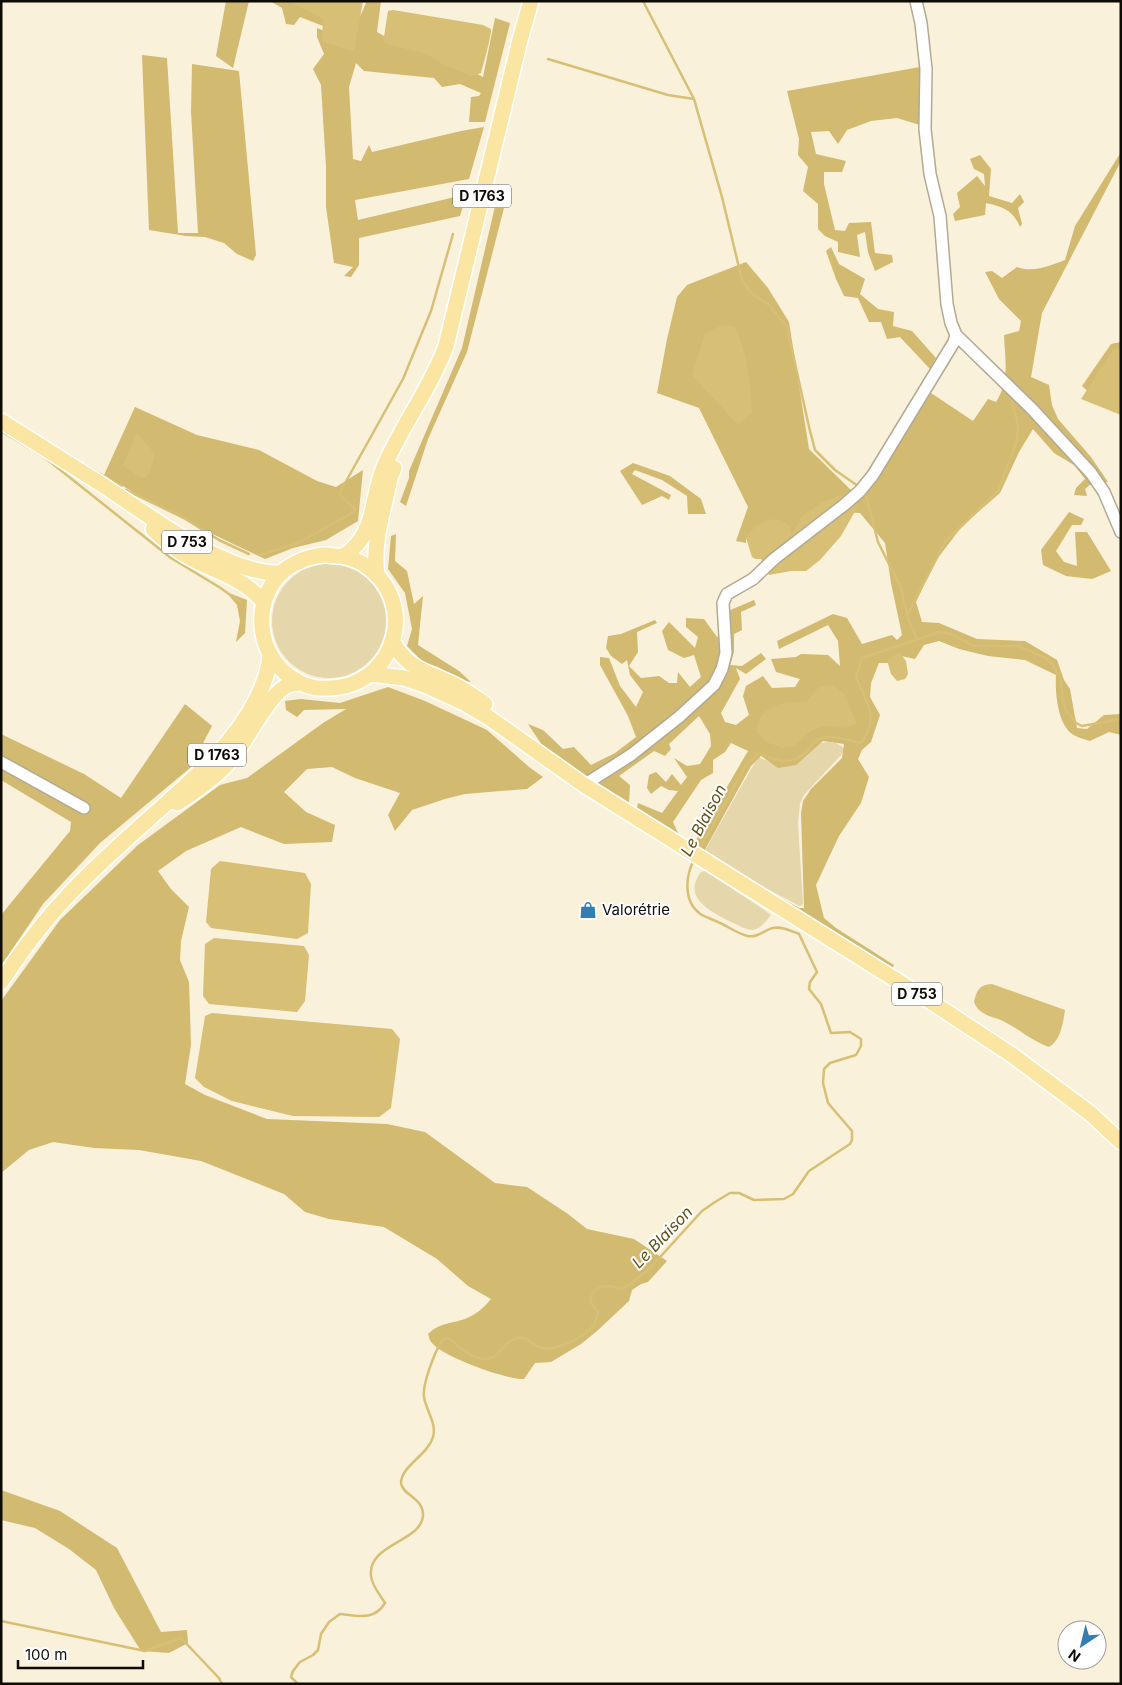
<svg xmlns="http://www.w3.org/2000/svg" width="1122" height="1685" font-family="Inter,sans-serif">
<rect width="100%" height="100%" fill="#f9f1d9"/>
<path fill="#e5d7ab" d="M272 621a57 57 0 1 1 114 0a57 57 0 1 1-114 0Z
M827,742L836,743L844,748L842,754L804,795L800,804L798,823L803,904L800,906L759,885L705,850L758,757L775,764L819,743Z
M705,871L757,905L771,915C766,921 760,929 753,930C746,930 738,925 731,922C712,912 681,898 701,872Z"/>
<path fill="#d2ba71" d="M226,1H249L233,68L216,56Z
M270,1H297L328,17L323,26L300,17L294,25L286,24L282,8Z
M363,1H381L377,32L396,43L437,53L483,77L495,18L510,23L485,122H469L471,97L479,96L481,93L460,84L442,87L434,78L364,71L356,63L349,87L353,159L361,161L369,145L372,152L461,131L484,127L469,179L355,200L358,220L459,196L465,200L460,216L359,238V265L351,277L344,276L353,267L334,263L326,207V167L321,85L313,69L324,54L317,37V28L327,32L348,44L366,3Z
M142,55L167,58L178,233H198L191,112L192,64L239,71L256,255L253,261L237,254L224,243L205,237L186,236L149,230Z
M920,67V125L897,118L871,121L847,130L838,144L829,131L811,132L816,154L846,161L842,172H824V184L835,230L845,231L849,223L871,222L875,253L892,255L893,262L875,271L868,252L865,232L857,235L860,257L838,252V242L825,236L818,229V204L803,191L808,167L798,155L799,139L787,91Z
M1121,152V161L1042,313L1031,377L1049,385L1052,405L1058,419L1091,457L1108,482L1092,483L1085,489L1087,496L1074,495L1076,488L1085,479L1074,465L1054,453L1033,429L1019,452L1000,493L963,525L934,563L916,602L922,622L939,623L977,639L1025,641L1057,660L1064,680L1070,689L1077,728L1087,729L1104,715L1121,714V735L1109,732L1090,741C1084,739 1076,737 1072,734C1057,723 1055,691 1056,675L1025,660L988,656L959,649L939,641L924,645L915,659L901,656L895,663H879L871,683L870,697L880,715L871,742L862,750L858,759L869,777L861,803L839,836L816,885L824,918L836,928L894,965L890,973L778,900V896L799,908H804L801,813L803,801L811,789L842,758L844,744L823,741L796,765L778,768L761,756L751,766L703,853L693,845L748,751L731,743L725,752L713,760V773L701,780L673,822L679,835L670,832L637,808L638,803L662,813L678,791L669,790L661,786L651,794L647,788L649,775L656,772L666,782L672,774L681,785L687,777L674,758L687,766L700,764L711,746L710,734L699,716L669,744L671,749L665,756L654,751L619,776L630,785L629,803L623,805L546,751L528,724L543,730L563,749L574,747L591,765L615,753L636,737L628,716L600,665V657L609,658L620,686L636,707L643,692L630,675L627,660L622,664L611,656L606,648L608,636L621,634L655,620L657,623L637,632L638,652L629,666L641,678L659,676L669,683H677L678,672L690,687L701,677L694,655L684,658L668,650L662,631L669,622L695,648L698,637L686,627V618L704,619L717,637L730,635L728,611L754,600L756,605L741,612L742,630L734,634V652L730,665L742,666L761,653L766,659L746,674L736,668L740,679L721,713L725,722L736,725L749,715L743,696L746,686L763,676L772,688L795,687L800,679L776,672L771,659L796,657L801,654L828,655L840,666L838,641L828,625L779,649L777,641L833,614L847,618L862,644L892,635L897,640L902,635L891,583L885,543L860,513L819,511L791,536L746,538V543L736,541L748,507L699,408L657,393L667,339L677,297L687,285L746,262L768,288L789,322L809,449L851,490L864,496L931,393L973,421L988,399L996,402C1010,380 1005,360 1004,335L1019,331L1021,321L999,299L985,272L992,271L1002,278L1017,267C1032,273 1050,266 1065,260L1075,226Z
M980,155L991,169L989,196L1012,203L1020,194L1024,202L1018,208L1022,224L1020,227C1013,210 1003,207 986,203L985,215L955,221L953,214L960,207L957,193L977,176L985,186L984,174L974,169L970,159Z
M496,202L505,204L467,352L428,439L406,506L400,502L409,478V471L462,348Z
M831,247L839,264L865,279L860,294L878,309L894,312L893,326L912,331L936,358L930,369L900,337L887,339L881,322H869L858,298L844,296L836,279L826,251Z
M1121,342V355L1091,394L1082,386L1111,344Z
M135,407L197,435L259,450L317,481L336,487L363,470L358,521L326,540L293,548L265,559C209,533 156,506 104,475Z
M633,463L670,476L701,499L706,514H688L687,496L662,480L635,470L632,474L671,495L669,500L662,496L642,505L620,471Z
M1069,512L1084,519L1081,525H1072L1056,551L1064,562L1077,566L1075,532H1087L1111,571L1092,579L1066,576L1043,565L1041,550Z
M396,534L395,561L407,571L414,604L423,596L418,645L459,671L471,682L464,681L438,667L423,662L407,646L412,629L405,593L388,569L391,536Z
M226,592L247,600L245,633L236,642L240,621L237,605Z
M388,687L425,701L487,730L529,767L543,777L527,789L465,794L445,799L412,810L395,831L388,815L400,793L355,778L332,767L307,769L284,792L306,812L335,825L332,842L284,844L241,827L186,851L158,871L171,889L189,907L181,941L180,960L189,982L191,1045L185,1084L205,1095L267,1119L387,1124L425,1132L495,1183L527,1187L568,1214L587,1229L634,1239L667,1261L648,1282L641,1284L632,1290L629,1301L597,1331L581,1344L551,1362L535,1363L524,1379C507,1380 444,1357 433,1344C430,1342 429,1337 428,1334C441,1322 451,1324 465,1319C475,1315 484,1308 491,1299L468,1286L437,1259L384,1227L329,1219L305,1212L284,1194L201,1161L139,1150L94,1148L53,1142L29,1150L1,1173V1001L60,920L138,845L220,785L247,778L323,723L346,709L304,710L297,717L286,710L285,701L301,699L340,703Z
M185,704L212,726L190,768L100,843L43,904L1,966V915L70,831L71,822L1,780V734L84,774L121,798Z
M1,1490L60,1511L117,1548L161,1632L187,1630L188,1643L169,1653L141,1651L114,1608L96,1570L69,1549L35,1528L1,1520Z"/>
<path fill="#d7bf76" d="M289,1H363L354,51L322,42L323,19Z
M393,10L483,25L491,29C492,34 483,66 481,73L470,77L468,74L446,66L426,54L383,43L388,11Z
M722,325L735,327C748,354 750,382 752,412L738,425L692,375L705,333Z
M1114,348L1121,350V415L1081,399Z
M137,433L155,454L150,471L146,478L139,477L123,465Z
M845,494L858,506L841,536L820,560L806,571H791L769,575L761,559H756L752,557L746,538C752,528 766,516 779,520C783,520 787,524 790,526L792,534L802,516L823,502Z
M900,653L906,661L908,674L905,679L897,681L891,674L887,660L889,657Z
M833,685L844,694L857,724L845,728L831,726L821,727L812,730L794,746L783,748L766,742L756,731C759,705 784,701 806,702L819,687Z
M220,861L305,873L311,884L308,933L297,939L211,928L206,922L211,869Z
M214,938L304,946L309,955L305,1001L297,1012L209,1004L203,996L205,944Z
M992,984L1065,1010C1063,1023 1061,1040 1049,1047C1032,1041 1019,1029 1003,1021C997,1018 990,1017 985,1014C979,1011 976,1007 974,1002C977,990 979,985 992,984Z
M212,1013L392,1029L400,1039L391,1108L379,1117L293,1116L232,1101L204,1087L195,1078L205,1016Z"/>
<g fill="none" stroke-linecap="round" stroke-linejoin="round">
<path stroke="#d7bf76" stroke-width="2.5" d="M643,1L694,99
M548,59L668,95L694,99L722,197L742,280L751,293L769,305L787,327L809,427L815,450L835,470L858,486
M1,431L44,457L171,558L219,587L242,603
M88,467L121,486
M126,490L184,518L219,540L249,554
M866,495L878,542L901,588L907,614
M260,555L298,543L354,512L355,509L339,494L403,379L431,311L453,234
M917,639L907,616L945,542L998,491L1017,440L1018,425L1012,401
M699,850L746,765L759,753C775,761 790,766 805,753C809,749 813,742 819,739C831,734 848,740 861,743C880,717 867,703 856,677L862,658L939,632L951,634L974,646H1018L1044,657L1052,664L1060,677L1063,702L1067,712L1076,723L1082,726L1121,719
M1,1621L145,1651L181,1638L219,1678L222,1684
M298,1684L291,1677L293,1671L300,1662L313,1655L318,1650L321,1634L329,1622L340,1614C358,1616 374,1621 385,1603C380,1595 372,1586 371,1576C367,1544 421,1542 423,1516C424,1498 402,1495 401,1483C401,1466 428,1455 433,1437C437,1424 426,1410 424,1397C422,1384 435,1352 442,1340L447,1338C453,1340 455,1343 459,1347C465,1352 476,1358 484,1359C499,1361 501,1343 514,1339C530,1334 529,1345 541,1348C555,1352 584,1337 593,1326C596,1322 597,1317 598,1312L590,1302L593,1292L600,1287L611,1286L622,1289L631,1284L651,1267L702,1211L715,1202L730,1193H739L754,1200L784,1199L793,1194L809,1171L850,1144L852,1140V1131L828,1103L823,1083L824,1069L830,1063L856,1055L861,1046V1039L850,1032L831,1033L821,1004L809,989L810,982L817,972L799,934C791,931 782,926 773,928C764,930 758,938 748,936C738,934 729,927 720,923C714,920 708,918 702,915C683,903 685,877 694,860"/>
<g stroke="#b2aa93" stroke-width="14">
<path id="minor" d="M956,335L1033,410L1091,473L1104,492L1121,532
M1,762L84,808
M584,785L631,755L679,717L714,685L722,669L726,653L723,603L727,594L753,579L774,559L844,505L860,491L873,475L954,342L956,335L951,323L947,304L940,216L930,174L925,129L926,69L921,23L916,1"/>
</g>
<g stroke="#fff" stroke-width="18">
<path id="major" d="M1,421C34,442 68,463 101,484C144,512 182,542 231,562C248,569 264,574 282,573
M153,529C164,539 174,549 187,556C214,572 244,577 264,603
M342,556C349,558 357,560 363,564C421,600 396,687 329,688C319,689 308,687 299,682C258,662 249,605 281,573C292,563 311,555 326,555C331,555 336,557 341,556C348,555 357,545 361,539C375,518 374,490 384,467C402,425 430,389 446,346L520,40L531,1
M377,575C372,542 384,510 390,478L394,468
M393,642C408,670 428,672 455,685C465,690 475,697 485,704
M371,674L404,678L427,686L466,704L488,717L584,785L936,1005L1012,1055L1091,1114L1121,1142
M177,803C198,790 219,775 234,756C247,739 270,693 288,685C291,684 296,683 300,683
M1,982C24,947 49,914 79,884C102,861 126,839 151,817C197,776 263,720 270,656"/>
</g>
<use href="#minor" stroke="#fff" stroke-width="11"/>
<use href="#major" stroke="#fae5a3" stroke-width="15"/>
</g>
<defs>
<g id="shop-bare" transform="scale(1.35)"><path d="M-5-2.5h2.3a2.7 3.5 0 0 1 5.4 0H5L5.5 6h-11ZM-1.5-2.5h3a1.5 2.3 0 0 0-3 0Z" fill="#327eb1" stroke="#fff" stroke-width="2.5" paint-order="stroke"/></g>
</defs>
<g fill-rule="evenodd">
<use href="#shop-bare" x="588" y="910"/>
</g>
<g text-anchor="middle" stroke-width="4" stroke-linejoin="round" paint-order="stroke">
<g fill="#fff" stroke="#56544f" stroke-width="1">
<rect x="453" y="184.5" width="58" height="23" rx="4"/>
<rect x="162" y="530.5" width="50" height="23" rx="4"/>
<rect x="188" y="743.5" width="58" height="23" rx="4"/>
<rect x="892" y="982.5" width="50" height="23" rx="4"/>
</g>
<g font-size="14" font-weight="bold" fill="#0e0b04">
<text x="482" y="201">D 1763</text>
<text x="187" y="547">D 753</text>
<text x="217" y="760">D 1763</text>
<text x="917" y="999">D 753</text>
</g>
<g font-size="15" fill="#0e0b04" stroke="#fff" text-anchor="start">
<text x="602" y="915">Valorétrie</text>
</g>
<g font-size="16" font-style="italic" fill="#605018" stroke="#fff">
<text transform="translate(703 820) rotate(-62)" y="6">Le Blaison</text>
<text transform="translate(662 1237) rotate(-46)" y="6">Le Blaison</text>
</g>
</g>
<rect width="1122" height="1685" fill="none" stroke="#0e0b04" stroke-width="5"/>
<g transform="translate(1082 1645) rotate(215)"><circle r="24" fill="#ffffff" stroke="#9f9d9b"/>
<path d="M0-4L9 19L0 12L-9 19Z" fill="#327eb1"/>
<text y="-8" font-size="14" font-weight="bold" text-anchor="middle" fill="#0e0b04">N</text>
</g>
<path d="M18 1660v8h125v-8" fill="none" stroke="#0e0b04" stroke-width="2.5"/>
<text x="25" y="1660" font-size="15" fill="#0e0b04" stroke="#ffffff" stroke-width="4" paint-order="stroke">100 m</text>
</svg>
